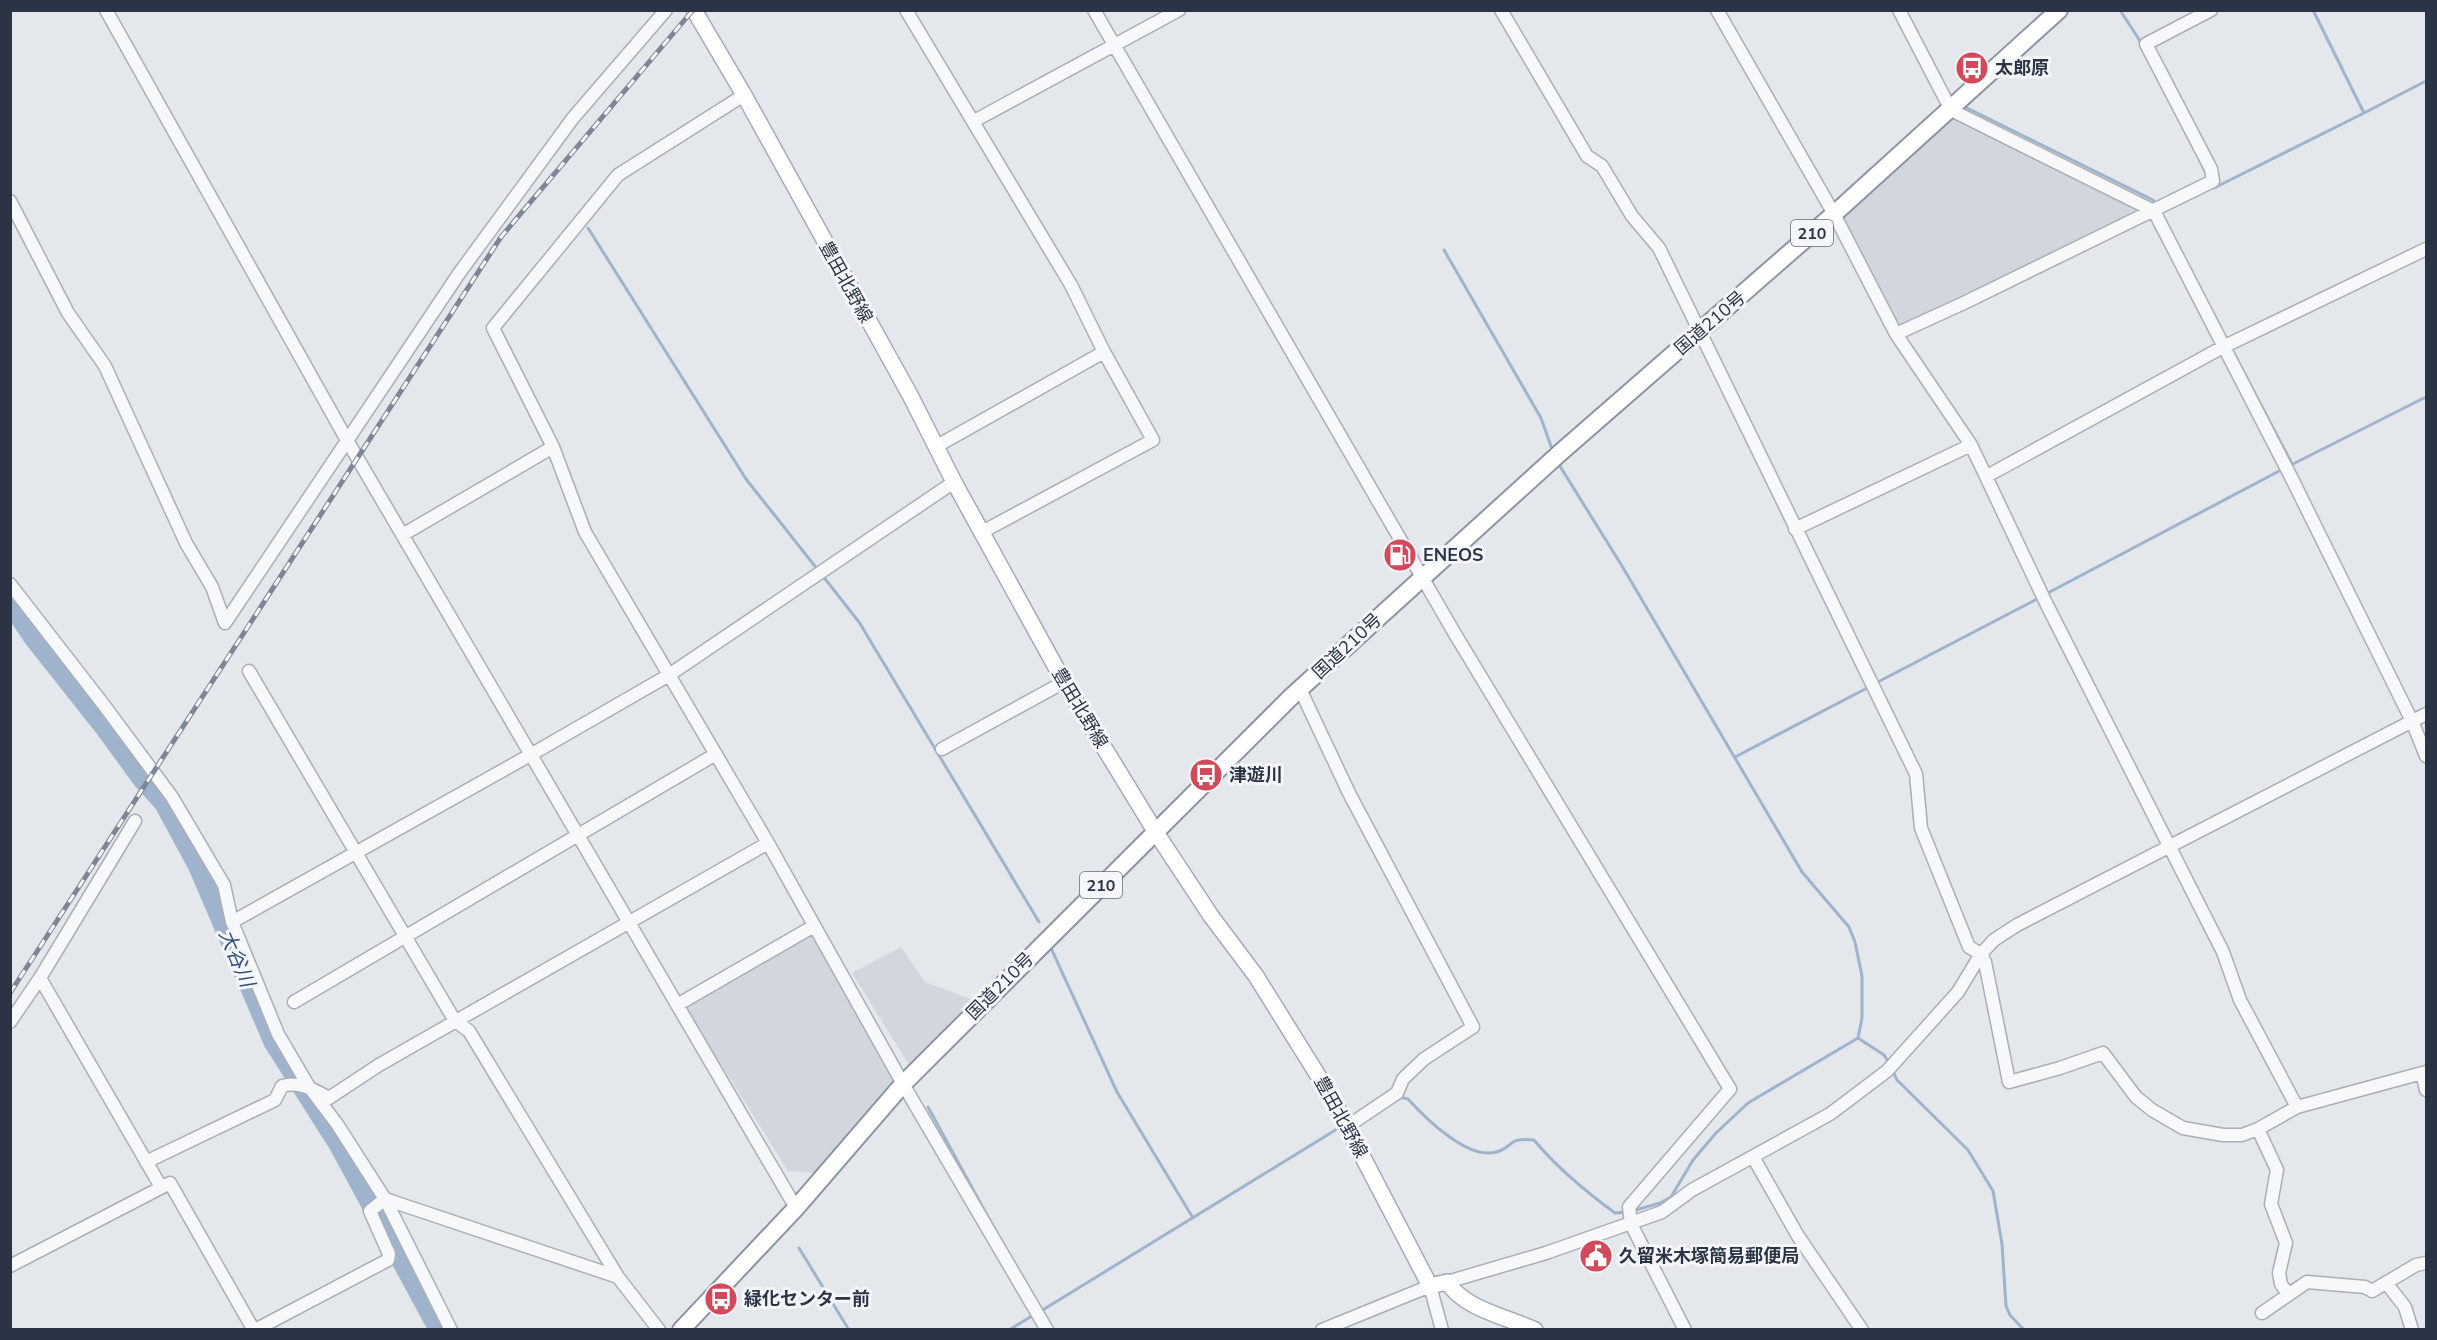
<svg xmlns="http://www.w3.org/2000/svg" width="2437" height="1340" font-family="'Nunito Sans','Noto Sans JP',sans-serif">
<rect width="100%" height="100%" fill="#e4e7ec"/>
<path fill="#d2d6de" d="M1951,110L2154,211L1896,334L1834,214Z
M813,932L896,1082L814,1173L788,1171L685,1007Z
M901,947L925,982L976,1001L911,1068L852,973Z"/>
<g fill="none" stroke-linecap="round" stroke-linejoin="round">
<path stroke="#9fb4cc" stroke-width="3" d="M2120,10L2142,44
M2313,10L2364,113L2426,81
M1965,107L2153,200L2157,206
M2196,152L2206,173
M2212,185L2214,188L2364,113
M588,228L746,479L818,570
M1444,250L1541,418L1553,452
M2231,348L2292,464
M1558,463L1622,566L1802,872L1849,927L1855,942L1862,976V1018L1858,1038L1748,1103L1716,1133L1693,1160L1671,1197L1660,1203L1632,1211
M2289,466L2426,397
M822,575L859,622L1039,922
M2044,595L2283,469
M1874,684L2039,598
M1735,757L1869,687
M1051,948L1117,1092L1193,1218
M1858,1038L1884,1055L1889,1063
M1892,1069L1897,1080L1968,1150L1993,1191L2002,1244L2006,1306L2010,1315L2024,1330
M1399,1097L1408,1099C1426,1119 1468,1160 1496,1152C1515,1147 1506,1137 1534,1140C1558,1169 1585,1191 1615,1213L1626,1212
M928,1107L1000,1239
M799,1248L849,1330
M1041,1311L1342,1126
M1009,1330L1035,1314"/>
<path stroke="#9fb4cc" stroke-width="20" d="M10,603L33,637L105,728L143,780L164,803L198,866L274,1043L339,1145L439,1330"/>
<g stroke="#a9aeb7" stroke-width="15">
<path id="minor" d="M106,10L348,442L796,1208
M906,10L1071,285L1104,352L1153,440L982,532
M1094,10L1455,634L1730,1089L1629,1207L1631,1224L1685,1330
M1501,10L1587,156L1602,166L1632,216L1659,248L1916,774L1921,828L1969,947L1981,954L1985,962L2009,1082L2060,1068L2103,1053L2136,1097L2152,1110L2183,1128L2223,1135H2242L2258,1129L2297,1107L2426,1072
M1717,10L1834,214L1896,334L1971,445L2046,603L2223,952L2240,1000L2297,1107
M1899,10L1951,110L2154,211L2291,477L2412,721L2426,756
M744,95L618,175L493,328L553,447L585,532L768,843L903,1084L1047,1330
M974,121L1179,10
M10,201L68,313L105,366L186,543L212,587L225,623
M1896,334L1966,302L2213,181L2211,169L2146,44L2211,10
M937,446L1104,352
M1987,476L2223,347L2426,249
M1795,529L1971,445
M404,534L553,447
M10,584L103,704L172,797L224,885L232,922L278,1034L309,1087L337,1124L385,1199L451,1330
M225,623L460,272L573,118L666,10
M249,671L455,1021L469,1031L618,1277L659,1330
M1300,689L1349,793L1473,1027L1424,1059L1403,1079L1397,1093L1348,1126
M942,749L1064,682
M232,922L532,754L669,675L954,482
M40,978L135,821
M294,1002L716,754
M677,1005L814,926
M10,1022L40,978L161,1187
M2422,1073L2426,1090
M2258,1129L2277,1170L2271,1204L2286,1243L2279,1273L2281,1284L2288,1294
M1753,1157L1798,1236L1862,1330
M146,1162L275,1100L282,1086C300,1081 314,1090 329,1098L379,1065L768,843
M385,1199L618,1277
M10,1266L170,1183L252,1327L257,1329L388,1260L389,1254L370,1211L385,1199
M1447,1282L1546,1253L1662,1212L1692,1190L1830,1114L1887,1071L1958,992L1981,954L1994,940L2017,925L2426,714
M2387,1284L2405,1307L2412,1330
M2262,1313L2307,1282L2365,1287L2372,1291L2416,1265L2426,1263
M1322,1330L1430,1286L1442,1330"/>
</g>
<g stroke="#a3abb8" stroke-width="18">
<path id="major" d="M694,10L744,95L910,395L954,482L1064,682L1155,831L1211,916L1256,976L1332,1098L1430,1286L1447,1282C1466,1310 1505,1316 1535,1330"/>
</g>
<g stroke="#8b94a3" stroke-width="20">
<path id="highway" d="M681,1330L796,1208L903,1084L1291,697L1561,452L1834,214L2059,10"/>
</g>
<use href="#minor" stroke="#f7f8fa" stroke-width="12"/>
<use href="#major" stroke="#fff" stroke-width="15"/>
<use href="#highway" stroke="#fff" stroke-width="16"/>
<g stroke="#7d8696" stroke-width="5">
<path id="rail" d="M10,993L501,237L693,10"/>
</g>
<use href="#rail" stroke="#f4f6f9" stroke-width="3" stroke-dasharray="9" stroke-linecap="butt"/>
</g>
<defs>
<g id="bus-disc" transform="scale(1.725)"><circle r="9.5" fill="#d1495b" stroke="#f4f6f9"/><path d="M-5-6H5V4H4V6H2V4H-2V6H-4V4H-5ZM-3.5-4V0h7V-4ZM-3.5 1.2v1.5H-2V1.2ZM2 1.2v1.5H3.5V1.2Z" fill="#fff"/></g>
<g id="fuel-disc" transform="scale(1.725)"><circle r="9.5" fill="#d1495b" stroke="#f4f6f9"/><path d="M-5.5-6h7V0h2V4h1.3V-2.5L3-4.5l.8-.8L6-3V5H2.5V1h-1V6h-7ZM-4.2-4.7v3.2H.2V-4.7Z" fill="#fff"/></g>
<g id="civic-disc" transform="scale(1.725)"><circle r="9.5" fill="#d1495b" stroke="#f4f6f9"/><path d="M-.6-6.5H3V-4.5H.6V-3L4-1V1h2V6H-6V1h2V-1L-.6-3ZM-1.2 2.5V6h2.4V2.5Z" fill="#fff"/></g>
</defs>
<g fill-rule="evenodd">
<use href="#bus-disc" x="1972" y="68"/>
<use href="#fuel-disc" x="1400" y="555"/>
<use href="#bus-disc" x="1206" y="775"/>
<use href="#civic-disc" x="1596" y="1256"/>
<use href="#bus-disc" x="721" y="1299"/>
</g>
<g text-anchor="middle" stroke-width="6" stroke-linejoin="round" paint-order="stroke">
<g fill="#f4f6f9" stroke="#676e7b" stroke-width="1.5">
<rect x="1791" y="220" width="42" height="26" rx="4.5"/>
<rect x="1080" y="872" width="42" height="26" rx="4.5"/>
</g>
<g font-size="16" font-weight="bold" fill="#2b3445">
<text x="1812" y="239">210</text>
<text x="1101" y="891">210</text>
</g>
<g font-size="18" font-weight="bold" fill="#2b3445" stroke="#f4f6f9" text-anchor="start">
<text x="1995" y="74">太郎原</text>
<text x="1423" y="561">ENEOS</text>
<text x="1229" y="781">津遊川</text>
<text x="1619" y="1262">久留米木塚簡易郵便局</text>
<text x="744" y="1305">緑化センター前</text>
</g>
<g font-size="18" fill="#2b3445" stroke="#f4f6f9">
<text transform="translate(846 282) rotate(61)" y="6">豊田北野線</text>
<text transform="translate(1710 323) rotate(-41)" y="6">国道210号</text>
<text transform="translate(1347 646) rotate(-43)" y="6">国道210号</text>
<text transform="translate(1080 708) rotate(59)" y="6">豊田北野線</text>
<text transform="translate(1000 986) rotate(-45)" y="6">国道210号</text>
<text transform="translate(1341 1117) rotate(61)" y="6">豊田北野線</text>
</g>
<g font-size="20" font-style="italic" fill="#34527a" stroke="#f4f6f9">
<text transform="translate(237 958) rotate(67)" y="7">大谷川</text>
</g>
</g>
<rect width="2437" height="1340" fill="none" stroke="#2b3445" stroke-width="24"/>
</svg>
